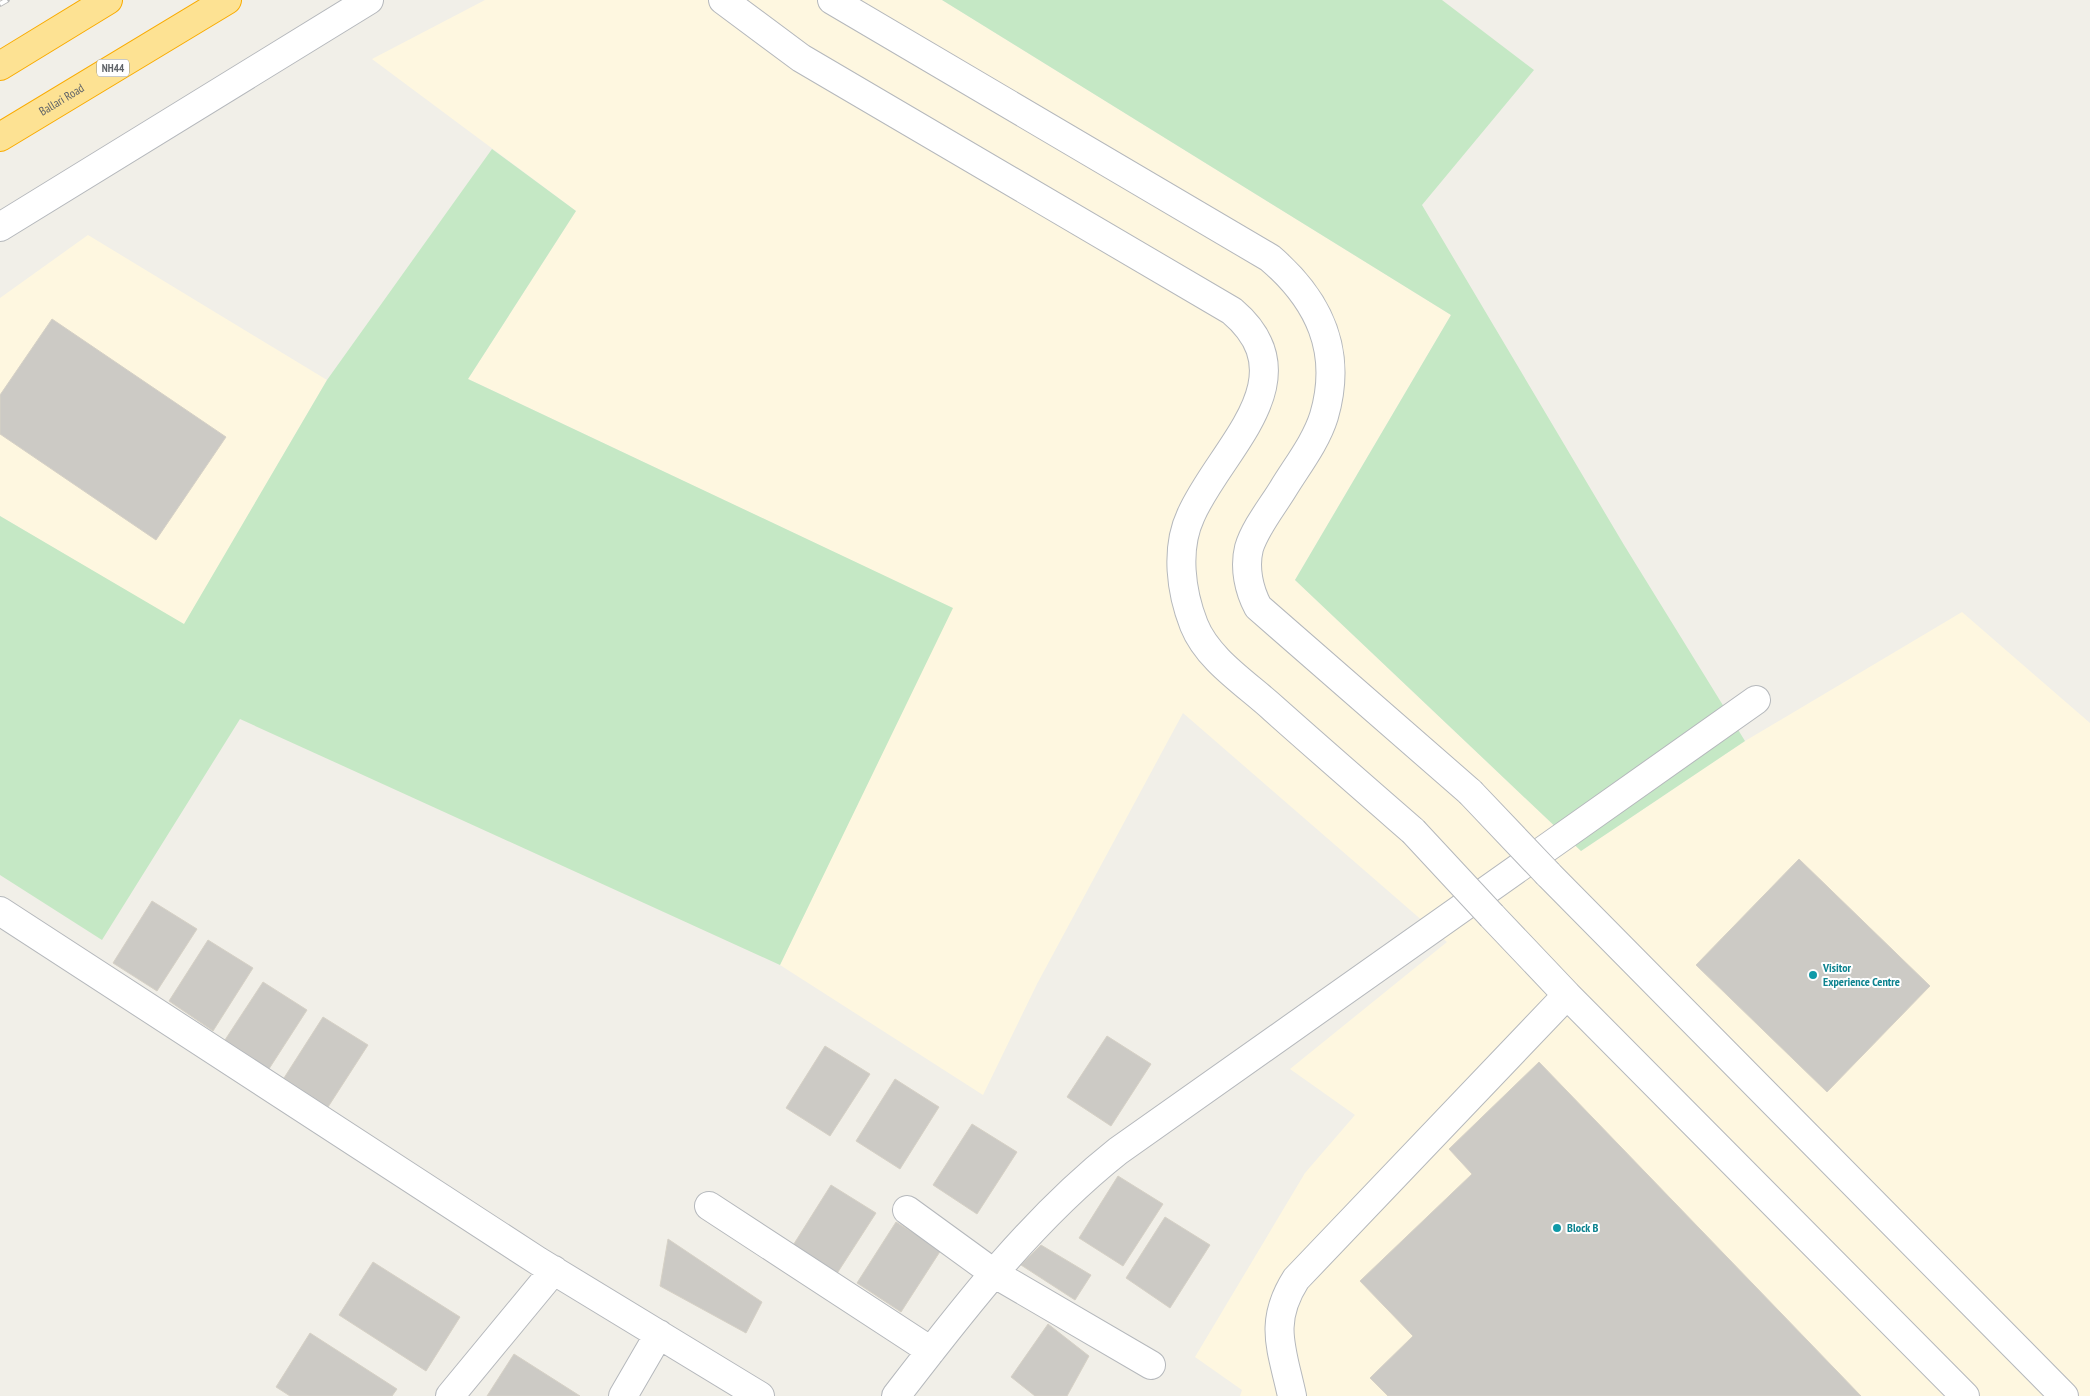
<svg xmlns="http://www.w3.org/2000/svg" width="2090" height="1396" font-family="'PT Sans Narrow',sans-serif">
<rect width="100%" height="100%" fill="#f1efe8"/>
<path fill="#fef7e0" d="M485,0H942L1451,315L1295,580L1581,851L1745,741L1962,612L2090,723V1396H1240L1242,1390L1195,1357L1305,1173L1355,1115L1290,1069L1447,942L1183,713L1037,984L983,1095L780,965L952,608L468,379L576,211L372,59Z
M88,235L327,380L184,625L0,516V298Z"/>
<path fill="#c5e8c5" d="M942,0H1442L1534,70L1422,205L1624,545L1745,741L1581,851L1295,580L1451,315Z
M492,149L576,211L468,379L953,608L780,965L240,719L102,940L0,875V516L184,624L327,380Z"/>
<path fill="#cccac5" stroke="#d6d1c6" d="M52,319L226,437L156,540L0,434V395Z
M1799,859L1930,986L1827,1092L1696,965Z
M152,901L197,929L157,991L113,963Z
M208,940L253,968L213,1031L169,1001Z
M263,982L307,1010L267,1072L223,1043Z
M323,1017L368,1045L328,1107L284,1078Z
M1107,1036L1151,1064L1111,1126L1067,1097Z
M825,1046L870,1074L830,1136L786,1108Z
M1539,1062L1861,1396H1388L1370,1378L1413,1336L1360,1281L1472,1174L1449,1149Z
M895,1079L939,1107L900,1169L856,1141Z
M972,1124L1017,1152L977,1214L933,1185Z
M1118,1176L1163,1204L1123,1266L1079,1238Z
M831,1185L876,1213L836,1275L792,1247Z
M1165,1217L1210,1245L1170,1308L1126,1278Z
M896,1222L941,1250L901,1312L857,1283Z
M668,1239L762,1302L746,1333L660,1286Z
M1041,1245L1091,1275L1075,1300L1021,1265Z
M373,1262L460,1317L426,1371L339,1315Z
M1048,1324L1089,1356L1067,1396H1035L1011,1377Z
M310,1333L397,1389L392,1396H290L276,1387Z
M514,1354L580,1396H487Z"/>
<g fill="none" stroke-linecap="round" stroke-linejoin="round">
<g stroke="#b5b8bc" stroke-width="30">
<path id="minor" d="M723,0L801,58L1232,311C1312,379 1220,449 1191,515C1175,549 1181,592 1194,625C1208,660 1247,684 1274,709C1320,750 1366,790 1413,831
M832,0L1270,258C1319,300 1343,351 1324,416C1316,442 1297,466 1283,489C1272,507 1255,528 1249,548C1244,568 1249,590 1258,607L1470,792
M0,227L369,0
M1548,874L2064,1396
M0,911L538,1261L760,1396
M1492,916L1567,995L1965,1396
M709,1206L931,1351
M907,1210L995,1274L1151,1365
M450,1396L554,1270
M623,1396L659,1334
M896,1396C963,1309 1031,1220 1118,1151L1756,700
M1292,1396C1282,1349 1268,1323 1296,1279L1567,995"/>
</g>
<g stroke="#f9ab00" stroke-width="30">
<g id="highway">
<path d="M0,66L108,0"/>
<path id="s1" d="M0,137L227,0"/>
</g>
</g>
<use href="#minor" stroke="#fff" stroke-width="28"/>
<use href="#highway" stroke="#fde293" stroke-width="28"/>
<g stroke="#b6b7b8" stroke-width="5.5">
<path id="rail" d="M0,4L7,0"/>
</g>
<use href="#rail" stroke="#fff" stroke-width="4" stroke-dasharray="11" stroke-linecap="butt"/>
<g stroke="#b5b8bc" stroke-width="30" stroke-linecap="butt">
<path id="minor-bridge" d="M1470,792L1548,874
M1413,831L1492,916"/>
</g>
<use href="#minor-bridge" stroke="#fff" stroke-width="28"/>
</g>
<g fill="#0f9aa8" stroke="#fff" stroke-width="2">
<circle cx="1813" cy="975" r="5"/>
<circle cx="1557" cy="1228" r="5"/>
</g>
<g text-anchor="middle" stroke-width="4" stroke-linejoin="round" paint-order="stroke">
<rect fill="#fff" stroke="#8f9295" stroke-width="1" x="97" y="59.5" width="32" height="17" rx="4"/>
<g font-size="11" font-weight="bold" fill="#5f6368">
<text x="113" y="72">NH44</text>
</g>
<g font-size="12" fill="#5f6368" stroke="#fff">
<text dy="4" stroke="none"><textPath href="#s1" startOffset="72">Ballari Road</textPath></text>
</g>
<g font-size="12" font-weight="bold" fill="#0d838f" stroke="#fff" text-anchor="start">
<text x="1823" y="972">Visitor<tspan x="1823" dy="14">Experience Centre</tspan></text>
<text x="1567" y="1232">Block B</text>
</g>
</g>
</svg>
